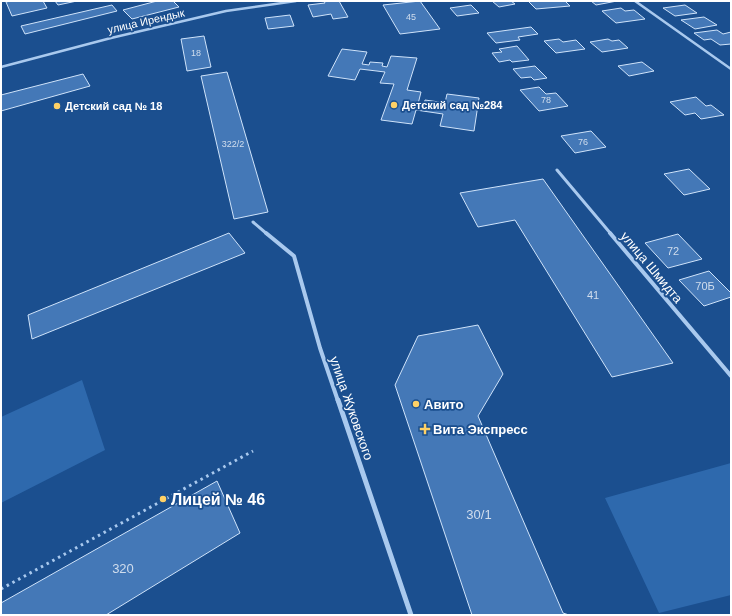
<svg xmlns="http://www.w3.org/2000/svg" width="732" height="616" font-family="Arial,sans-serif">
<rect width="100%" height="100%" fill="#1b4f8f"/>
<path fill="#2e69ad" d="M82,380L105,450L1,503V417Z
M731,463V595L659,613L605,498Z"/>
<path fill="#4478b7" stroke="#cfe3fa" d="M11,1H43L47,8L12,16L6,2Z
M55,1H77L58,5Z
M157,1H173L179,7L132,19L123,10Z
M324,1H339L348,17L333,19L331,14L313,17L308,5L325,3Z
M420,1L440,29L400,34L383,5Z
M492,1H511L515,4L499,7Z
M528,1H565L570,6L536,9Z
M591,1H617L596,5Z
M112,5L117,11L25,34L21,26Z
M471,5L479,13L457,16L450,8Z
M685,5L697,13L675,16L663,8Z
M621,8L625,11L634,10L645,19L616,23L602,11Z
M290,15L294,26L268,29L265,18Z
M704,17L717,25L695,29L681,20Z
M531,27L538,34L518,37L520,40L496,43L487,33Z
M717,30L723,34L731,32V44L720,45L711,39L704,40L694,33Z
M204,36L211,67L187,71L181,39Z
M559,39L563,42L576,40L585,49L556,53L544,41Z
M608,39L612,41L619,40L628,48L602,52L590,42Z
M517,46L529,60L512,62L510,60L499,62L492,53L502,52L499,49Z
M342,49L367,52L362,64L369,65L370,62L383,63L382,66L387,67L391,56L417,58L407,90L421,92L418,104L424,105L425,100L439,102V106L444,107L447,94L479,98L474,131L440,126L443,114L416,110L412,124L381,120L394,84L380,83L385,72L360,69L355,80L328,76Z
M642,62L654,71L629,76L618,66Z
M535,66L547,78L534,80L531,77L521,78L513,69Z
M227,72L268,212L234,219L201,76Z
M83,74L90,86L1,111V95Z
M539,87L546,94L556,93L568,106L539,111L520,90Z
M696,97L706,106L711,105L724,115L701,119L695,113L685,115L670,102Z
M591,131L606,147L575,153L561,136Z
M689,169L710,189L684,195L664,174Z
M543,179L673,363L612,377L515,220L478,227L460,193Z
M229,233L245,253L32,339L28,315Z
M678,234L702,259L668,268L645,243Z
M709,271L731,293V297L704,306L679,280Z
M478,325L503,374L478,416L563,613L569,615H472L395,385L418,336Z
M217,481L240,533L106,615H1V603Z"/>
<g fill="none" stroke-linecap="round" stroke-linejoin="round">
<path stroke="#a9c9ee" stroke-width="3" stroke-dasharray="2.5 4" stroke-linecap="butt" d="M1,589L253,451"/>
<path stroke="#a9c9ee" stroke-width="2.5" d="M635,1L731,69
M1,67L111,38L226,11L296,1"/>
<path stroke="#a9c9ee" stroke-width="3" d="M557,170L611,234
M253,222L267,234"/>
<path stroke="#a9c9ee" stroke-width="4" d="M266,233L294,256L320,348L338,401
M610,233L731,376"/>
<path stroke="#a9c9ee" stroke-width="5" d="M338,400L411,615"/>
</g>
<g fill="#ffd166" stroke="#1b4f8f" stroke-width="1.5">
<circle cx="394" cy="105" r="4"/>
<circle cx="57" cy="106" r="4"/>
<circle cx="416" cy="404" r="4"/>
<path d="M423 423h4v4h4v4h-4v4h-4v-4h-4v-4h4z"/>
<circle cx="163" cy="499" r="4"/>
</g>
<g text-anchor="middle" stroke-width="3.5" stroke-linejoin="round" paint-order="stroke">
<g font-size="9" fill="#d0dded">
<text x="411" y="20">45</text>
<text x="196" y="56">18</text>
<text x="546" y="103">78</text>
<text x="583" y="145">76</text>
<text x="233" y="147">322/2</text>
</g>
<g font-size="11" fill="#fff" stroke="#1b4f8f">
<text transform="translate(146 21) rotate(-13)" y="4">улица Ирендык</text>
</g>
<g font-size="11" font-weight="bold" fill="#fff" stroke="#1b4f8f" text-anchor="start">
<text x="402" y="109">Детский сад №284</text>
<text x="65" y="110">Детский сад № 18</text>
</g>
<g font-size="11" fill="#d0dded">
<text x="673" y="255">72</text>
<text x="705" y="290">70Б</text>
<text x="593" y="299">41</text>
</g>
<g font-size="13" fill="#fff" stroke="#1b4f8f">
<text transform="translate(652 267) rotate(50)" y="5">улица Шмидта</text>
<text transform="translate(352 408) rotate(71)" y="5">улица Жуковского</text>
</g>
<g font-size="13" font-weight="bold" fill="#fff" stroke="#1b4f8f" text-anchor="start">
<text x="424" y="409">Авито</text>
<text x="433" y="434">Вита Экспресс</text>
</g>
<g font-size="13" fill="#d0dded">
<text x="479" y="519">30/1</text>
<text x="123" y="573">320</text>
</g>
<g font-size="16" font-weight="bold" fill="#fff" stroke="#1b4f8f" text-anchor="start">
<text x="171" y="505">Лицей № 46</text>
</g>
</g>
<rect width="732" height="616" fill="none" stroke="#ffffff" stroke-width="4"/>
</svg>
